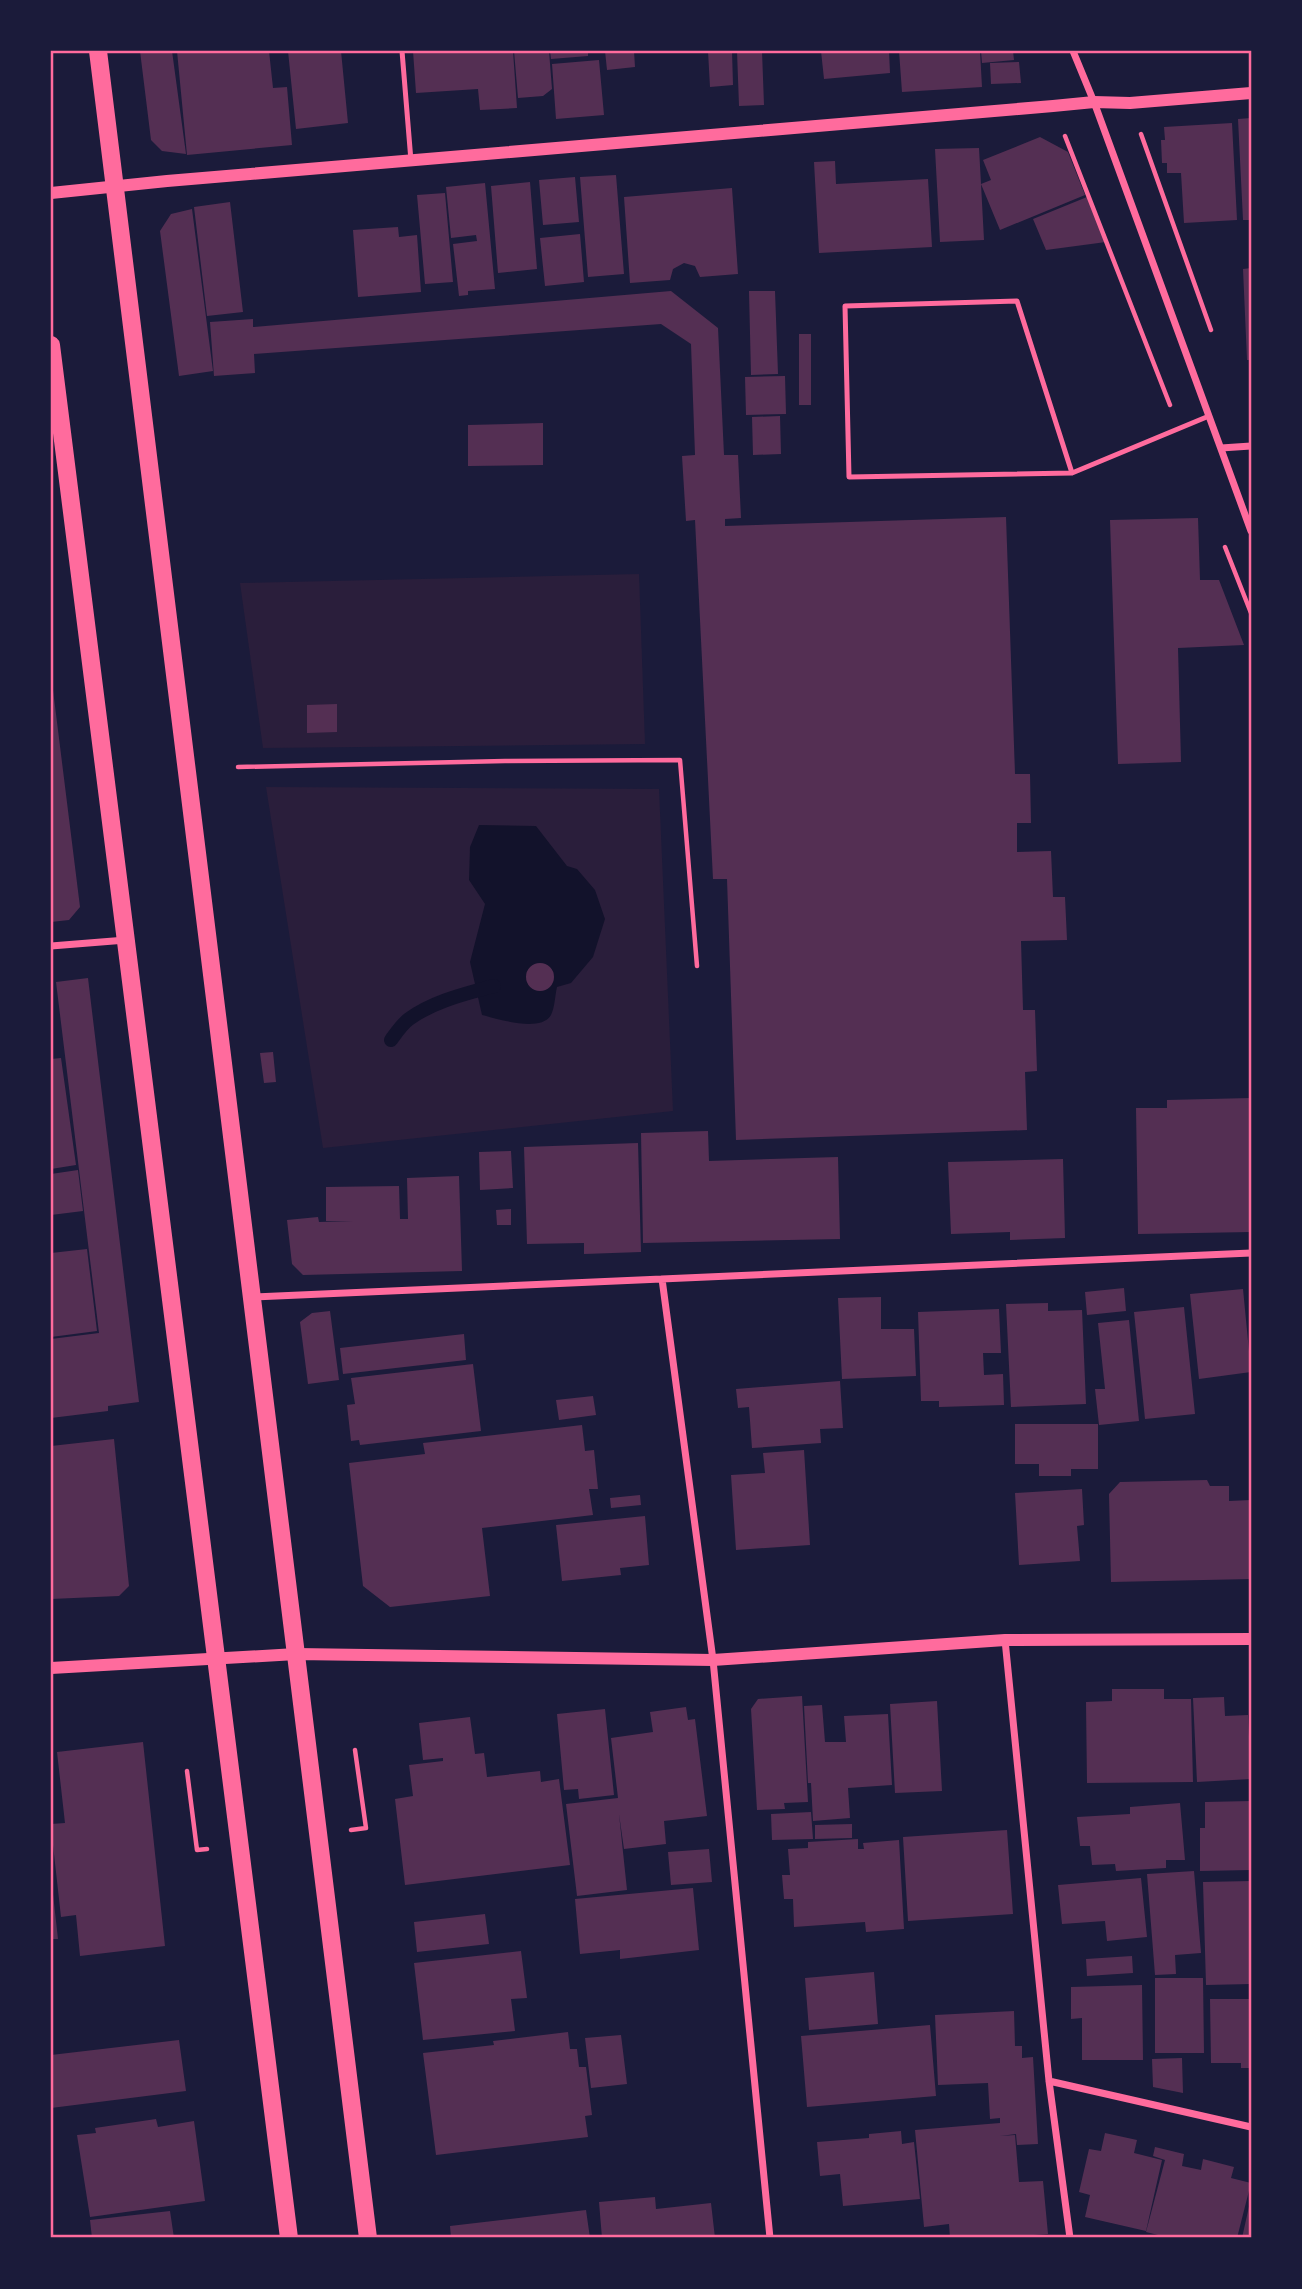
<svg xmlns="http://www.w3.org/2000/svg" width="1302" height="2289" font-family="Manrope,sans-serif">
<rect width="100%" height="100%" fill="#1b1b3a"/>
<path fill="#2a1e3b" d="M639,574L645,744L263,748L240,583Z
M266,787L659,789L673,1111L323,1148Z"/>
<path fill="#12122b" d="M479,825L536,826L567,866L577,869L595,890L605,919L593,957L571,983L557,987C555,995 555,1007 551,1015C541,1033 498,1019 482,1015L470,962L485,904L469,880L470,847Z"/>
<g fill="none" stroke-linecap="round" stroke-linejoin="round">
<path stroke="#12122b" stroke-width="14" d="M391,1040C396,1033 402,1024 409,1019C434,1001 465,994 494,986"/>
</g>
<path fill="#542f53" d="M140,51H172L186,154L162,151L151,140Z
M177,51H269L273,88L287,87L292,145L187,155Z
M288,51H341L348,123L296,129Z
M413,51H513L517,108L480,110L478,89L416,93Z
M514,51H549L552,89L543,96L518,98Z
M550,51H588V56L551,59Z
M605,51H634L635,67L607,70Z
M708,51H732L733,85L710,87Z
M737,51H762L764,105L739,106Z
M821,51H889L890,73L824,79Z
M899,51H980L982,87L902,92Z
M981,51H1013L1014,60L982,63Z
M599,60L604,115L556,119L552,64Z
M1019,62L1021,83L991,84L990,63Z
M1251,118V220H1243L1238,119Z
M1232,123L1237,220L1184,223L1181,173H1167V163H1162L1161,140H1165L1164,127Z
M1040,137L1068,152L1085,195L1000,230L981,184L984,240L940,242L935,149L979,148L981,184L991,180L983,160Z
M835,161L836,184L928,179L932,247L819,253L814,162Z
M616,175L624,274L588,277L580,177Z
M575,177L579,222L543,225L539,180Z
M530,182L537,269L498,273L491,186Z
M485,183L495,289L468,291V295L459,296L453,244L477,241L476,235L451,238L446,187Z
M732,188L738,274L700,277L695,266L684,263L673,269L670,280L630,283L624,197Z
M445,193L453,282L425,284L417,195Z
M1087,197L1106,242L1046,250L1033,219Z
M230,202L243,312L207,316L194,207Z
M192,209L213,371L179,376L160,231L171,214Z
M398,227L399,237L417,235L421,292L358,297L353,230Z
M580,234L584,282L545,286L540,238Z
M1251,268V360H1247L1243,269Z
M671,291L718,328L724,455H738L741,518L725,519V526L1006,517L1015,774H1030L1031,823H1017V852L1051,851L1053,897H1065L1067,940L1021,941L1023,1010H1035L1037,1071L1025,1072L1027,1130L736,1140L727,879H713L695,520L686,521L682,456L695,455L691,344L661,324L254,354L255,373L214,376L210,322L253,319V327Z
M749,291H775L778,374L751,375Z
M799,334H811V405H799Z
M785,376L786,414L746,415L745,377Z
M780,416L781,454L753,455L752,417Z
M543,423V465L468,466V425Z
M1198,518L1200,580H1219L1244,645L1178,648L1181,762L1118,764L1110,520Z
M51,682H52L80,907L69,920L51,922Z
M337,704V732L307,733V705Z
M526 977a14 14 0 1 1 28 0a14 14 0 1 1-28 0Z
M88,978L139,1402L108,1406V1411L51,1418V1339L99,1333L56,982Z
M273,1052L276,1082L264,1083L260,1053Z
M61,1058L76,1165L51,1169V1059Z
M1251,1098V1232L1138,1234L1136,1108H1167V1100Z
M708,1131L709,1161L838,1157L840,1239L643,1243L641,1133Z
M638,1143L641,1252L584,1254V1243L527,1244L524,1147Z
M511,1151L513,1188L480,1190L479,1152Z
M1063,1159L1065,1238L1010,1240V1232L951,1234L948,1162Z
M78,1170L83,1211L51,1215V1174Z
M459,1176L462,1271L303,1275L292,1264L287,1220L318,1217L319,1222L353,1221H326V1187L399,1186L400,1219H408L407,1178Z
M511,1209V1225H497L496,1210Z
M87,1249L97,1331L51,1337V1253Z
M1124,1288L1126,1311L1087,1315L1085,1292Z
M1243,1289L1251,1372L1199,1379L1190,1294Z
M881,1297V1329H914L916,1376L842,1379L838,1298Z
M1048,1303V1311L1082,1310L1086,1404L1011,1407L1006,1304Z
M1184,1307L1195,1414L1145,1419L1134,1312Z
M999,1309L1001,1353H983L984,1375L1003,1374L1004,1405L939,1407V1401H921L918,1312Z
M330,1311L339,1380L308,1384L300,1322L312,1313Z
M1129,1320L1139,1421L1099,1425L1095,1389H1105L1098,1323Z
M464,1334L466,1360L343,1374L340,1348Z
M473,1364L481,1431L360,1445L359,1440L351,1441L347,1405L355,1404L351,1378Z
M840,1381L843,1428L820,1429L821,1443L752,1448L749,1407L738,1408L736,1389Z
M593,1396L596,1415L559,1420L556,1400Z
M1015,1424H1098V1469H1071V1476H1039V1464H1015Z
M582,1425L585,1451L594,1450L598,1489H589L593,1515L482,1528L490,1596L390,1607L363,1586L349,1463L425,1454L423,1443Z
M114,1439L129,1586L119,1596L51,1599V1446Z
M804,1450L810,1545L736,1550L731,1475L765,1473L763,1453Z
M1207,1480L1210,1486H1229V1501L1251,1500V1579L1111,1582L1109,1494L1120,1482Z
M1082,1489L1084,1525L1077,1526L1080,1561L1019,1565L1015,1493Z
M640,1495L641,1505L611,1508L610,1498Z
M645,1516L649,1565L620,1568L621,1575L562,1581L556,1525Z
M1112,1689H1164V1699H1191L1193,1782L1087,1783L1086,1702L1112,1701Z
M802,1696L808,1802L784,1803L785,1809L757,1810L751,1709L758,1699Z
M1224,1697L1225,1716L1248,1715L1251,1779L1197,1782L1193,1698Z
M937,1701L942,1791L895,1793L890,1704Z
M822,1705L825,1742H846L844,1716L888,1714L892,1785L848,1788L850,1818L813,1821L811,1783H808L804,1706Z
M686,1707L688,1720L695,1719L707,1816L664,1821L666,1844L624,1849L619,1814L627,1890L577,1896L566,1804L618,1798L611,1738L653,1732L650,1712Z
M605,1709L614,1795L579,1799L578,1789L564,1790L557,1714Z
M470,1717L475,1754L484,1753L487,1777L540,1771L541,1782L559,1779L570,1865L405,1885L395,1799L413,1796L409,1765L443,1761V1758L423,1760L419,1723Z
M143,1742L165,1946L80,1956L76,1915L61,1917L51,1827V1824L65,1823L57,1752Z
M1251,1801V1870L1200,1871V1828H1205V1802Z
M1180,1803L1185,1860H1166V1868L1116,1871L1115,1864L1092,1865L1090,1846H1080L1077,1817L1130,1814V1807Z
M811,1812L813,1839L772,1840L771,1814Z
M852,1824V1838L815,1839V1825Z
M1007,1830L1013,1914L908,1921L903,1837Z
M858,1839V1849H864L863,1843L899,1840L904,1929L866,1932L865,1922L794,1927L793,1899H784L782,1875H790L788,1849L808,1848V1842Z
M709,1849L712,1882L671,1885L668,1852Z
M1194,1871L1201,1953L1175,1955L1176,1974L1155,1975L1147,1874Z
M1141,1878L1147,1937L1107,1941L1105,1921L1062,1924L1058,1885Z
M1251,1881V1984L1206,1985L1203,1882Z
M693,1888L699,1950L620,1959V1950L580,1954L575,1899Z
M51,1894H53L58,1939H51Z
M485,1914L489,1944L417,1952L414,1922Z
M521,1951L527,1998L511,1999L515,2031L423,2040L414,1963Z
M1132,1956L1133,1973L1087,1976L1086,1959Z
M874,1972L878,2024L809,2030L805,1978Z
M1155,1978H1203L1204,2053H1155Z
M1142,1985L1143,2060H1082V2018L1071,2019V1987Z
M1210,1999H1251V2068H1241V2063H1211Z
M1014,2011L1015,2046H1022V2058L1033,2057L1038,2144L1017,2145L1016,2134L1000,2136L1015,2135L1019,2182L1043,2181L1048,2234L991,2238H950L949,2224L924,2227L915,2130L1000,2123V2118L990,2119L988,2083L938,2085L935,2015Z
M930,2025L936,2096L807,2107L801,2036Z
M568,2032L570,2049H577L579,2067H586L592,2115L585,2116L588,2137L436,2155L423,2053L494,2045L493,2041Z
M621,2035L627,2084L591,2088L585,2038Z
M179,2040L186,2091L51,2108V2055Z
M1182,2058L1183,2093L1153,2087L1152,2059Z
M156,2119L158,2127L194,2121L205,2201L90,2217L77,2135L96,2133L95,2128Z
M901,2131L902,2144L914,2142L920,2199L843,2206L840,2174L820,2176L817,2142L869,2138V2134Z
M1105,2133L1137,2140L1134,2153L1162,2160L1146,2231L1085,2217L1090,2195L1079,2192L1089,2149L1101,2151Z
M1155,2147L1184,2154L1182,2166L1201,2170L1203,2159L1234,2167L1231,2178L1251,2183L1237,2238H1170L1146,2232L1165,2160L1153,2156Z
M655,2197L656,2209L711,2203L715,2238H602L599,2202Z
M1250,2202L1251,2238H1242Z
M586,2210L590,2238H451L450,2226Z
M170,2211L174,2238H92L90,2220Z"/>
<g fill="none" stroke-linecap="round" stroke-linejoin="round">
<path stroke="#ff6b9d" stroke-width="4.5" d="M1141,134L1211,330
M1065,136L1170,405
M1225,547L1251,613
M238,767L505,761L680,760L697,966
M187,1771L197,1850L207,1849
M351,1830L366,1828L355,1750"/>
<path stroke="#ff6b9d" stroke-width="5" d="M402,51L411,161
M1072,473L1017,301L845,306L849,477L1072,473L1209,416"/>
<path stroke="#ff6b9d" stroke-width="7" d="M1073,51L1094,102L1251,531
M1221,448L1251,446
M51,946L126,940
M662,1279L713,1660L770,2238
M252,1297L1251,1253
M1005,1640L1049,2081L1070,2238
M1049,2081L1251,2127"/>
<path stroke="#ff6b9d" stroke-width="12" d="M51,193L167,181L1053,106L1094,102L1130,103L1251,93
M51,1668L296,1654L713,1660L1005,1640L1251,1639"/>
<path stroke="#ff6b9d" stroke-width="18" d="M98,51L368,2238
M51,345L289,2238"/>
</g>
<rect width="1302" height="2289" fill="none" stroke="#1b1b3a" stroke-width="105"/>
<rect x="52" y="52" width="1198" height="2184" fill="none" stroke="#ff6b9d" stroke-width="2.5"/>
</svg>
